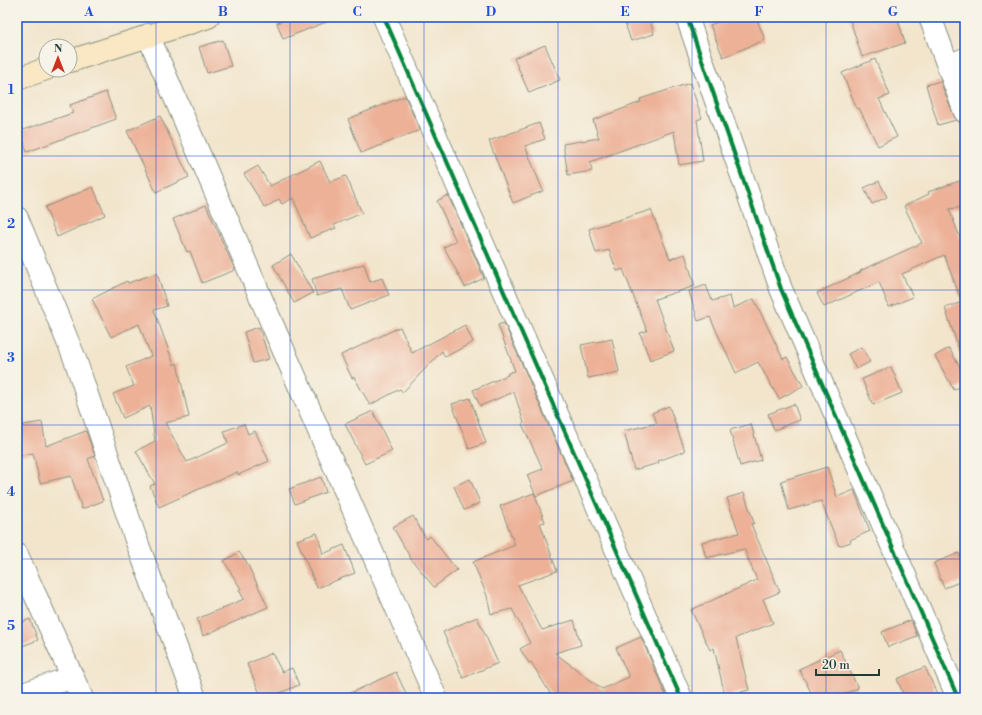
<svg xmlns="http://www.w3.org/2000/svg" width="982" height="715" font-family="'Libre Bodoni',serif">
<rect width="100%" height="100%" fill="#f7f3e8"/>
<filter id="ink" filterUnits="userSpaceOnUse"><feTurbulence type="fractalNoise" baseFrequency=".025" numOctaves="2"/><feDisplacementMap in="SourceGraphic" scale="8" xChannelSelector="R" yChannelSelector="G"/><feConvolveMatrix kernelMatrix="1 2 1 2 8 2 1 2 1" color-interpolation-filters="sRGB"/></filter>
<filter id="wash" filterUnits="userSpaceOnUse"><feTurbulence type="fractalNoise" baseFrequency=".012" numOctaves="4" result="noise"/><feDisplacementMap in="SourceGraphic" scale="16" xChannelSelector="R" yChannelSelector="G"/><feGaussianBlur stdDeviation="0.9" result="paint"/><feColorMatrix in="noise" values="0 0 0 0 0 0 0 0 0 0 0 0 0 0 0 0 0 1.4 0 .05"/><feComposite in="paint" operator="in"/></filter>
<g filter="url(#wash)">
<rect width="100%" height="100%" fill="#f2e5cc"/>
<g id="blocks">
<path fill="#edb197" d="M293,17H336V18L283,39L277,23Z
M623,17H649L654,34L631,41Z
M730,17H756L765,40L723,57L710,25Z
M849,17H897L905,43L862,57Z
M223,40L231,66L207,73L199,47Z
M545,45L560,80L529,93L514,58Z
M875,59L890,95L879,99L897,137L878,146L859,108L857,109L842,73Z
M940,81L956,120L938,125L926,85Z
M690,83L702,118L697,120L703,161L679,165L674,131L590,162L592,171L568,175L563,144L599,138L593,120L641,102L640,99Z
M106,92L116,119L27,152L20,131L73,113L70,105Z
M405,96L420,130L361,153L348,119Z
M160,116L189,177L156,192L127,131Z
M539,123L545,139L525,146L543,191L513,203L489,141Z
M320,161L330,182L346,176L362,213L334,225L336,228L310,238L293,198L282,204L279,199L265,208L244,174L258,166L270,186Z
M965,179V207L949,209L965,250V358H962L945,308L962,302L944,255L902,274L913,297L889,307L879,282L824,307L817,293L861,272L860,271L922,243L904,206L929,194L928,192Z
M879,181L887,197L872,204L864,188Z
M93,187L105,215L57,237L45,207Z
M448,195L484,278L465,287L444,247L456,241L437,201Z
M206,205L235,270L202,283L190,251L187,252L173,219Z
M651,210L670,259L685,254L695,286L655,299L674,351L650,360L640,333L647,331L623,269L617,271L609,250L596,253L589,229Z
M291,254L313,293L294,303L273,265Z
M364,264L370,282L382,278L389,295L350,310L342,289L317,296L312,279Z
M157,273L167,306L154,310L174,365L177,363L189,417L165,423L187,462L228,443L224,431L244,424L248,434L255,431L269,461L238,475L237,472L159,507L150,486L155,484L136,451L155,441L150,406L123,418L113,394L134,386L126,367L151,356L139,324L111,337L92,299L127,281L128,283Z
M706,285L712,301L730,296L733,308L754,299L783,359L787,357L803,386L779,399L758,362L736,373L710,317L698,321L689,291Z
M504,323L573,481L536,496L527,475L543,469L522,424L524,423L514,392L480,406L473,390L508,375V373L515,371L498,325Z
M465,325L473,342L445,357L442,351L403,392L400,389L370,405L354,377L352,378L341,355L400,327L412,353Z
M259,327L269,359L253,363L244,332Z
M612,339L619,372L588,378L581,345Z
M862,347L870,362L856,369L848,354Z
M949,348L965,376V384L954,390L935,356Z
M891,367L902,393L873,405L862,379Z
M470,398L486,443L469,449L452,404Z
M794,404L800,420L774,430L768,414Z
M669,406L685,451L658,461L659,463L634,470L624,431L657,423L652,413Z
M373,411L392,451L365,464L345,424Z
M42,422L46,446L86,431L95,456L88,459L103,501L82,509L71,476L40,483L33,453L17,456V426Z
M751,424L761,460L740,466L730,430Z
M827,467L837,497L854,490L870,531L850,540L851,542L839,546L821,501L789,510L781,481Z
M321,477L326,492L295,504L289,489Z
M470,479L480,503L464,510L454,486Z
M534,493L545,522L540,523L557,571L518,585L542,630L574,620L581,645L555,653L602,689L629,677L616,648L641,637L667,698H553L531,662L529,663L520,649L530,643L512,609L491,614L487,596L473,562L515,545L500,506Z
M744,493L754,523L751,524L780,592L763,599L773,623L736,638L749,690L725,696L714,648L710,650L691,610L757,580L744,549L706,558L702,542L739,533L727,498Z
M413,516L426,539L430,536L457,570L434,587L411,559L393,527Z
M317,533L323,554L344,545L355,573L317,588L297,540Z
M239,552L244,559H245L268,607L203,636L197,619L244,599L239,590L241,589L224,561Z
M959,553L965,569V580L944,588L934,563Z
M477,617L498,663L463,678L443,632Z
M30,619L38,640L17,648V624Z
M911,620L917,636L888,647L882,632Z
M840,650L858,688L835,698H814L799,669Z
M272,653L282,672L292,668L299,685L268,698H262L247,664Z
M925,667L939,698H905L897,679Z
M396,672L408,698H340Z"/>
</g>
</g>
<g filter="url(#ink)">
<use href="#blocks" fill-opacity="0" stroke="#889180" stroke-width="1"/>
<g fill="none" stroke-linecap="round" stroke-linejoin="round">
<g stroke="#889180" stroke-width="24">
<path id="minor" d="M384,17L681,698
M687,17L781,289L958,698
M930,17L965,112
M148,35L276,333L436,698
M948,66L965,59
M17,218L75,359L135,537L195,698
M17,555L82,698
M17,696L73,677"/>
</g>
<g stroke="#889180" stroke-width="24">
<path id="secondary" d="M70,61L208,17
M17,79L46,69"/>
</g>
<use href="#minor" stroke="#fff" stroke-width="22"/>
<use href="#secondary" stroke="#fae7c3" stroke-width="22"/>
<g stroke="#f7f3e8" stroke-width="6">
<path id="cycleway" d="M384,17L681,698
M687,17L781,289L958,698"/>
</g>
<use href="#cycleway" stroke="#00873e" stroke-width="4"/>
</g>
</g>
<path fill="none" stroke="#1d4ed8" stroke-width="1" stroke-opacity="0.55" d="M156,17V698M290,17V698M424,17V698M558,17V698M692,17V698M826,17V698M17,156H965M17,290H965M17,425H965M17,559H965"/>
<rect width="982" height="715" fill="none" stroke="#f7f3e8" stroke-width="44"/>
<g transform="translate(58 58)"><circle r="19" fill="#f7f3e8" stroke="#a1aaa0"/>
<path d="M0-3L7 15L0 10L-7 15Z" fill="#c8321e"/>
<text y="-6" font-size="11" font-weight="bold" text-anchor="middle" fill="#1f3d34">N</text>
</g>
<path d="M816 669v6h63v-6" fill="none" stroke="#1f3d34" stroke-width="2"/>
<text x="822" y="669" font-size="12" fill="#1f3d34" stroke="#f7f3e8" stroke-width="3" paint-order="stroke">20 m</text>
<rect x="22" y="22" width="938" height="671" fill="none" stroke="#1d4ed8" stroke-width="1.5"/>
<g font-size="13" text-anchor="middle" font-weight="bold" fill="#1d4ed8">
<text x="89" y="16">A</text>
<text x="223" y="16">B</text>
<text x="357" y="16">C</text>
<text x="491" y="16">D</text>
<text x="625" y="16">E</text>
<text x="759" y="16">F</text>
<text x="893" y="16">G</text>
<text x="11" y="94">1</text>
<text x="11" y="228">2</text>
<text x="11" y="362">3</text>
<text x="11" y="496">4</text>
<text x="11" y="630">5</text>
</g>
</svg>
